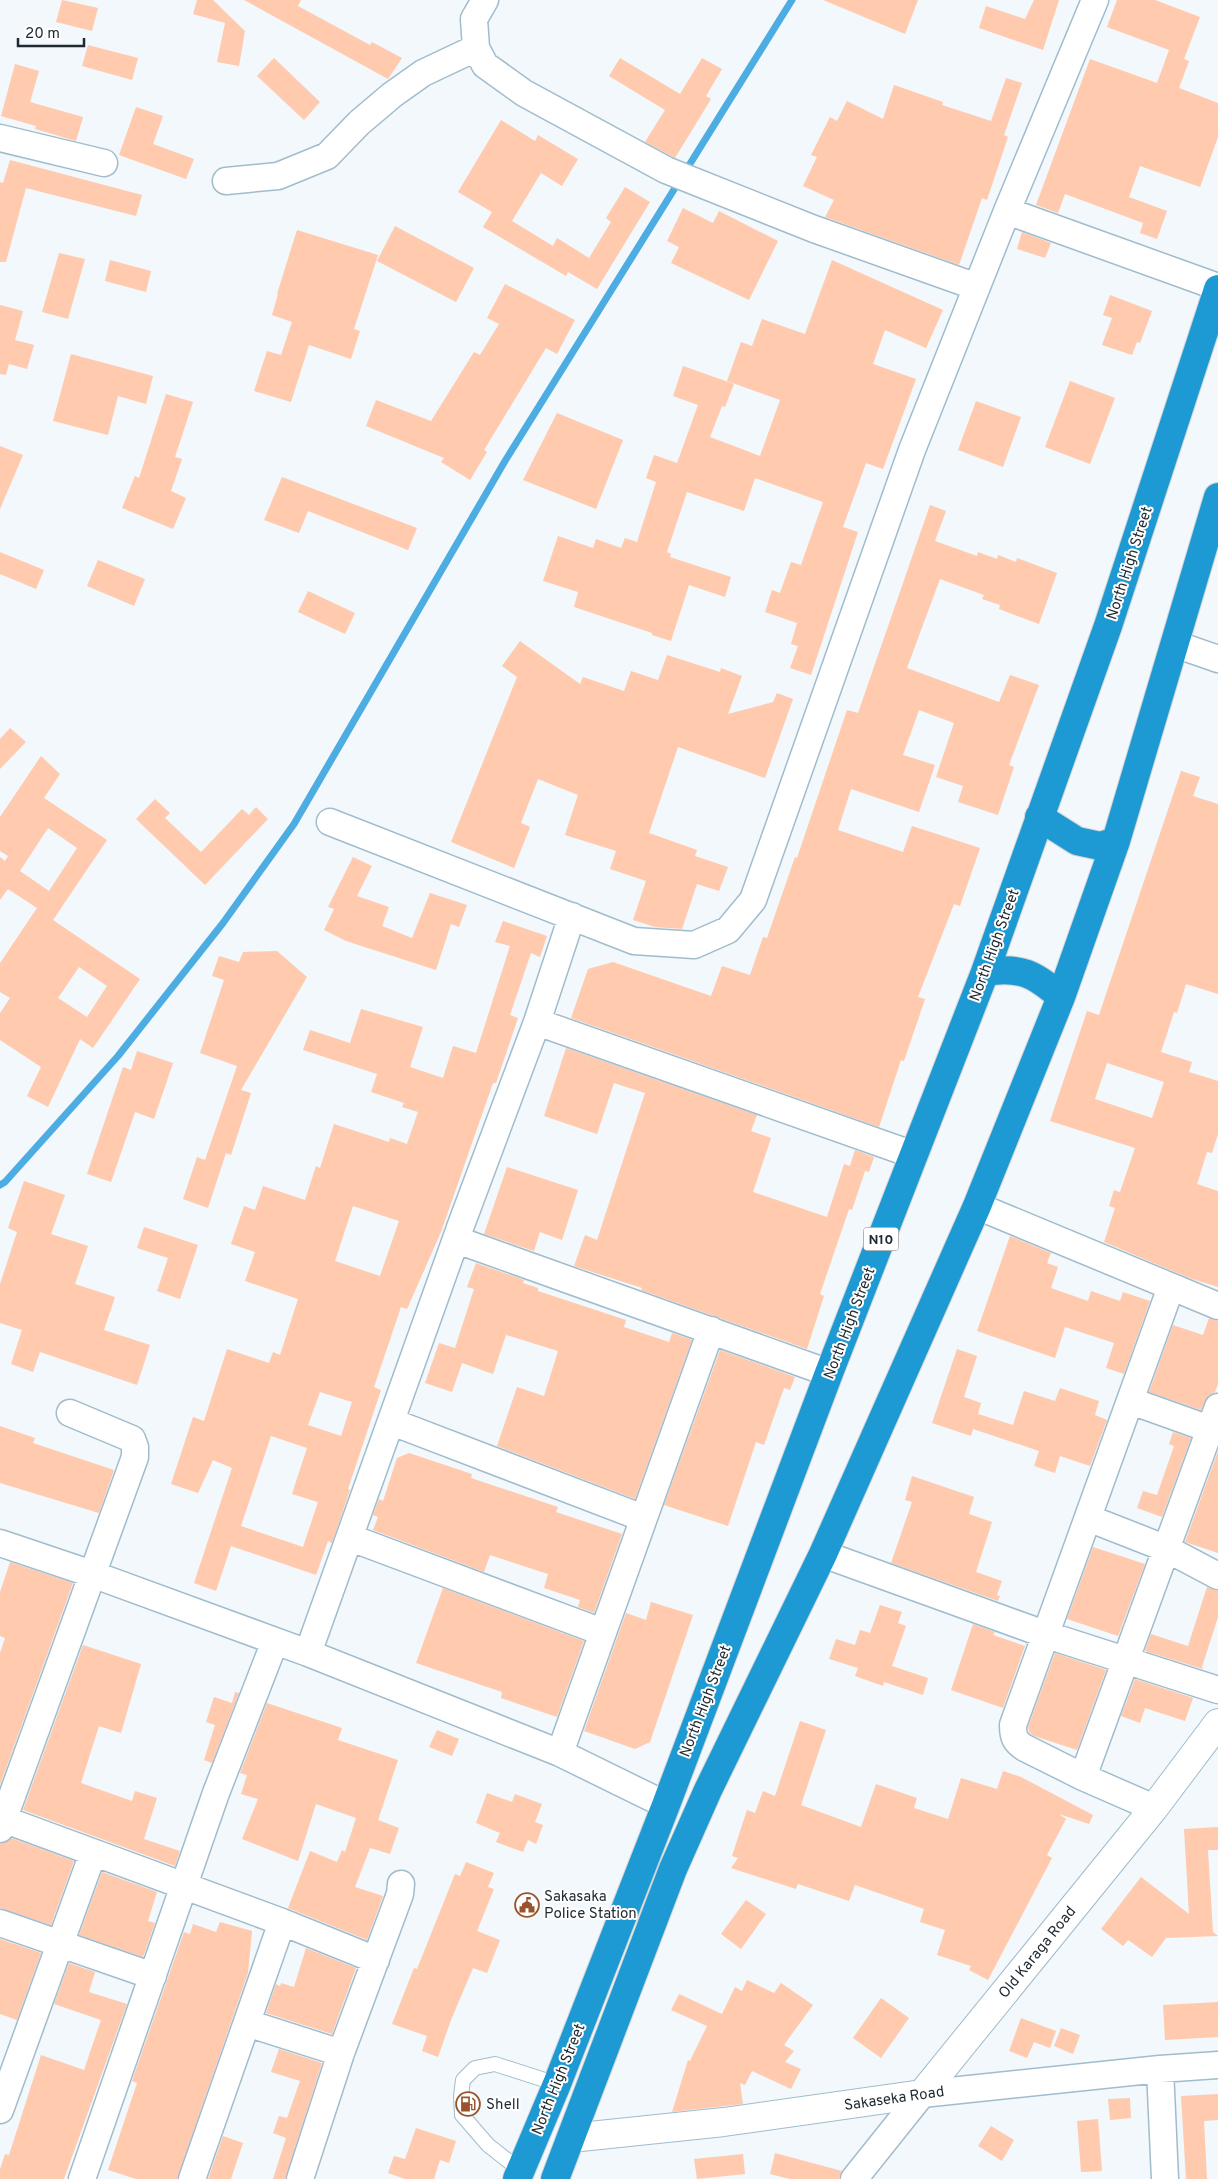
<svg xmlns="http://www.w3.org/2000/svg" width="1218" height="2179" font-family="Overpass,sans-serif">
<rect width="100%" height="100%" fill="#f2f8fb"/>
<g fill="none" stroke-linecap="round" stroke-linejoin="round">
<path stroke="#4dade3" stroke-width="7" d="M0,1185L5,1182L118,1056L223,923L294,824L505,461L792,0"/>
</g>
<path fill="#ffcaae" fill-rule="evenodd" d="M62,0L98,8L92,31L56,22Z
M197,0H213L245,31L239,66L217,62L225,23L193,14Z
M244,0H301L298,6L370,45L372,42L402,58L388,79Z
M823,0H918L905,34Z
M1034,0H1059L1043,50L979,28L986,6L1025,19Z
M1117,0H1155L1200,17L1184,59L1189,61L1179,88L1218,103V137L1200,187L1140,166L1129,197L1167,211L1157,239L1140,233L1143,223L1065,194L1058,213L1036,205L1090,59L1157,83L1169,50L1107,27Z
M88,45L138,58L132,80L82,66Z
M274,58L320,102L304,120L257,76Z
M620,58L680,94L702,58L722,69L706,96L711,99L675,158L645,142L665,110L609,76Z
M15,64L39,71L30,102L83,117L76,141L35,129L36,126L1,116Z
M1006,78L1022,83L1004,135L1008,137L987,200L982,198L959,265L825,217L834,200L803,186L817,157L811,155L830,117L837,121L847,101L883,119L894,85L943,102L942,105L991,121Z
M136,107L163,116L153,144L194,159L186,179L119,155Z
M501,120L535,141L538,135L578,159L562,186L541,173L512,221L553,246L557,238L589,258L611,222L606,218L625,187L650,202L597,289L568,272L566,276L483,227L492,212L458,192Z
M10,160L142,195L136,216L26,188L6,262H0V182L3,183Z
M683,208L713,223L719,211L778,241L749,300L671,263L679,247L667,241Z
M395,226L474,268L456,302L377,261Z
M297,230L378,255L354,329L360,331L351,359L309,345L291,402L254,391L267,351L281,355L292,322L272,315L278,294H277Z
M1022,232L1051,243L1045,258L1017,249Z
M59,253L85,259L68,319L42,312Z
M110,260L151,271L146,292L105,281Z
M832,260L943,310L926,348L885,330L873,364L916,379L883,469L866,463L843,527L858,532L811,675L790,668L798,646L791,644L797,623L765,612L772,590L780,593L791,562L801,565L823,502L755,478L744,511L687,492L667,552L671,554L670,557L731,577L725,597L689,585L671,641L652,635V633L574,607L578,592L543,581L558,536L593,548L596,539L621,548L625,538L637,542L656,482L646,478L654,455L677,463L698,405L673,396L683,366L734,384L725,407L722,406L710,437L760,456L780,400L727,381L741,342L752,346L762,319L805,334Z
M505,284L575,320L557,354L546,348L484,450L487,452L470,480L441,462L444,458L366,426L376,400L431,421L474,352L480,355L499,324L487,318Z
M1110,295L1152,311L1140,343L1137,342L1132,355L1102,345L1112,318L1103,315Z
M0,305L23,311L15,340L34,345L27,369L9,364L6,375L0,374Z
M71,354L153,376L146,404L118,396L108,435L53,421Z
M1070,381L1115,398L1090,464L1045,447Z
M166,394L193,402L175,457L182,459L171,491L186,498L173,529L122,508L135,476L139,478Z
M976,401L1021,417L1003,467L958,450Z
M557,413L623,440L596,509L523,480Z
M0,446L23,455L0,509Z
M282,477L417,528L408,550L308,511L299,533L264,520Z
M930,505L946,511L935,541L977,556L978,552L997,559L998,555L1016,562L1017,558L1057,573L1039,624L999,609L1000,605L982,599L984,595L940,579L907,668L999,702L1010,675L1039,685L1009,765L1014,767L998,815L958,802L963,786L936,777L954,723L919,710L903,755L935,765L919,812L851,789L838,830L903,852L912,826L980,848L960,906L954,904L918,997L925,999L904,1061L901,1060L879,1127L571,1018L588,969L613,962L711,996L722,966L750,975L763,937L767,938L795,857L797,858L847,710L858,713Z
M0,552L44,570L36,589L0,574Z
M98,560L145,579L134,606L87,586Z
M308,591L355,613L345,634L298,612Z
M520,641L580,684L583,677L624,691L631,671L658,680L667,655L720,672L721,668L742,676L728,714L773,702L777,693L793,699L765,778L678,747L649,833L697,850L695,856L728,867L719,891L697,884L682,929L655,927L633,920L646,881L610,869L616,851L565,835L578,795L538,779L521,823L530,827L514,868L451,842L517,677L502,666Z
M10,728L26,742L0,769V739Z
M41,756L60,774L44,798L107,840L53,920L140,979L93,1048L80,1039L48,1107L27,1096L41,1067L0,1040V1013L10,998L0,992V963L37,908L8,889L0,900V857L5,861L8,856L0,851V817ZM48,828L77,848L49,891L20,871ZM79,967L107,986L87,1017L58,998Z
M1181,771L1200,777L1193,796L1218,804V994L1186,984L1177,1013L1174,1012L1161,1052L1192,1062L1189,1072L1218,1081V1134L1212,1153L1207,1152L1197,1184L1218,1191V1287L1189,1278L1104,1242L1115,1208L1109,1206L1114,1190L1120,1192L1135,1148L1050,1121L1087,1011L1099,1015ZM1107,1063L1164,1082L1152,1118L1095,1099Z
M155,799L170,813L165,818L201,852L242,809L249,815L256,807L268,819L205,885L136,819Z
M353,857L372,866L357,896L389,907L382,926L412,938L430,893L467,905L459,927L451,924L436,970L346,941L324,930L334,909L328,907Z
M503,921L547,936L540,957L531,953L510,1015L518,1018L496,1083H493L441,1232L407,1309L401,1307L374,1387L381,1390L348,1489L350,1490L332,1543L328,1541L316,1575L231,1546L216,1591L194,1583L232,1468L213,1460L198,1493L171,1484L193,1417L204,1421L227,1349L269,1363L273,1352L280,1355L298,1299L245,1281L255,1252L231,1244L244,1206L255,1210L263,1186L305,1200L316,1166L320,1168L334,1124L389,1142L390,1138L407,1144L418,1112L402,1107L404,1103L371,1092L377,1074L303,1050L310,1030L350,1043L361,1009L423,1027L410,1067L443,1078L453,1046L476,1053L510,946L495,942ZM353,1206L399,1221L380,1276L335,1261ZM320,1392L352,1402L341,1436L308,1425ZM271,1436L307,1448L292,1494L318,1502L303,1547L241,1526Z
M277,951L307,977L241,1090L251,1093L231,1155L226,1153L208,1208L183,1199L197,1157L205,1160L237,1066L200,1053L224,980L212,976L219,956L239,962L243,952Z
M566,1048L757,1115L751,1131L771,1138L753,1192L827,1217L844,1164L865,1171L852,1210L849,1209L820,1294L824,1296L807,1349L641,1290L642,1288L574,1266L585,1235L597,1240L645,1093L614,1083L597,1134L544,1116Z
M137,1051L173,1063L154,1119L135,1112L111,1182L87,1174L123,1067L131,1070Z
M855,1150L874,1157L869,1172L850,1166Z
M507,1167L578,1190L562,1240L540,1232L534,1251L484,1234Z
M24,1181L65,1195L51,1234L88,1246L75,1284L115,1297L104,1330L150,1345L137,1385L40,1352L33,1372L11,1364L22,1330L0,1323V1284L17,1232L8,1228Z
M144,1227L198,1245L180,1299L157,1291L168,1258L137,1248Z
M1010,1236L1051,1253L1047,1263L1058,1267L1051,1288L1088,1301L1091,1291L1120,1301L1123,1292L1150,1301L1124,1374L1106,1368L1114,1343L1065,1327L1055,1358L977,1331Z
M476,1263L524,1280L523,1283L538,1288V1291L626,1320L624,1327L669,1342L672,1333L692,1340L635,1499L497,1446L517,1387L544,1396L558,1351L506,1335L493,1374L462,1363L452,1392L425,1383L439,1343L455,1348L474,1289L467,1287Z
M1209,1318L1218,1321V1384L1215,1392L1208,1396L1201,1410L1149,1392L1173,1325L1203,1335Z
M957,1349L977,1356L964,1397L981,1403L978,1414L1013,1425L1024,1391L1055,1401L1060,1388L1099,1401L1095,1415L1107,1420L1090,1466L1060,1456L1055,1473L1034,1466L1039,1451L973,1429L971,1436L932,1423Z
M720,1350L795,1377L790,1390L784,1388L764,1445L756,1442L728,1526L664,1505Z
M0,1426L35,1438L33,1443L114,1470L99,1513L0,1483Z
M1173,1432L1191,1438L1162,1517L1137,1508L1143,1491L1157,1495L1174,1446L1169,1444Z
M1218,1451V1553L1185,1542Z
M409,1453L472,1474L471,1478L558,1507L556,1512L622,1534L594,1613L578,1607L580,1600L544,1588L548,1574L490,1555L484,1572L373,1530L378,1517L373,1515L379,1499L383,1501L397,1458Z
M912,1476L974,1497L969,1514L992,1522L976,1572L1002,1581L997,1595L1000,1596L998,1601L891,1563L912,1502L905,1500Z
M1093,1547L1145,1564L1118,1636L1067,1619Z
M10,1562L73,1583L0,1785V1653L5,1638L0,1636V1592Z
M1207,1587L1218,1591V1617L1202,1667L1203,1669L1145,1651L1151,1634L1188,1646Z
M443,1588L584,1641L557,1717L501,1698L502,1692L416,1663Z
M651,1602L693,1615L650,1742L635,1749L584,1731L626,1613L646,1620Z
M880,1605L902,1612L898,1623L906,1626L892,1666L928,1678L923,1695L884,1682L883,1686L855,1676L858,1668L829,1659L836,1639L855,1645L860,1630L870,1633Z
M973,1624L995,1632L993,1635L1025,1646L1003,1708L951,1690Z
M83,1645L141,1664L121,1733L99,1726L81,1783L132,1801L135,1791L157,1798L144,1839L180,1851L175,1866L23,1810Z
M1055,1653L1106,1670L1077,1750L1034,1736L1029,1732L1028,1727Z
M1135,1679L1193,1698L1185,1721L1145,1708L1140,1723L1121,1716Z
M235,1692L239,1693L212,1763L204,1760L215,1725L206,1722L214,1697L232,1703Z
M267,1703L342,1728L338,1740L398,1760L378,1820L399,1828L390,1854L370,1848L355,1887L383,1896L367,1940L288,1908L310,1851L337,1862L342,1850L345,1852L356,1818L316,1804L298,1861L242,1839L258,1799L241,1794L247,1775L240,1773Z
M800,1721L826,1730L801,1805L861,1827L876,1784L917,1798L914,1808L948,1819L961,1778L997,1789L1003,1771L1021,1777L1093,1815L1089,1824L1059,1814L1066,1819L1047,1855L1052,1858L988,1980L969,1970L971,1966L937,1955L945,1930L920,1922L924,1909L855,1885L849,1901L798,1884L796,1889L731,1868L738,1858L732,1856L747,1810L755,1813L763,1791L775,1796Z
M437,1730L459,1739L452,1756L429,1747Z
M487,1793L512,1802L515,1794L542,1804L535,1822L543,1825L536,1844L528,1840L523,1852L496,1842L500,1833L476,1823Z
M1218,1827V1850H1208L1213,1932L1218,1936L1166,1938L1152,1957L1128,1940L1123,1946L1101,1929L1141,1877L1189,1914L1184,1829Z
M11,1838L74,1861L51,1925L0,1908V1844Z
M466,1862L494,1873L488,1887L494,1889L477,1931L500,1940L487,1973L473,1968L451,2020L438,2057L422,2051L427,2036L392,2024L414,1968L417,1969L455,1874L460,1876Z
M102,1872L157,1892L148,1921L155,1923L143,1957L79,1935Z
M746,1900L766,1914L741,1949L721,1934Z
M220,1922L252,1931L248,1973L177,2179H136L108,2170L137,2083L132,2081L184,1932L190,1934L193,1924L216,1932Z
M0,1939L41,1953L17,2020L0,2014Z
M306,1948L356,1968L332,2034L266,2013L276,1984L280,1986L281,1983L294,1987Z
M69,1963L95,1972L89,1992L127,2004L64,2179H0V2169L5,2154L9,2155L41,2055L84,2070L101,2020L54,2004Z
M747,1980L774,1993L781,1983L813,2005L784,2045L794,2051L785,2062L801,2069L791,2089L752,2071L745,2085L740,2083L743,2104L672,2112L688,2060L690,2061L707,2026L671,2010L679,1994L722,2014L735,1987L742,1991Z
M881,1998L909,2018L881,2058L853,2038Z
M1218,2002V2037L1165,2040L1163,2005Z
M1021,2018L1056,2031L1050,2048L1034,2042L1027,2058L1009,2051Z
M1061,2028L1080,2035L1073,2054L1054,2046Z
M279,2049L322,2063L285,2179H273L286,2138L273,2133L279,2116L287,2118L300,2081L271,2072Z
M1218,2094V2120L1204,2121L1207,2179H1186L1181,2096Z
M1130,2098L1131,2118L1110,2120L1108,2099Z
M1098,2119L1102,2171L1081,2172L1077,2121Z
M991,2126L1014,2140L1002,2161L978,2146Z
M416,2128L456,2141L449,2163L440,2160L434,2179H405L388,2173L394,2156L405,2159Z
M223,2136L243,2143L231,2179H208Z
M775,2153L842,2171L839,2179H790L770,2174Z
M743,2154L745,2174L697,2179L694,2159Z"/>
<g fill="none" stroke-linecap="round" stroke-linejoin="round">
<g stroke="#a0bccd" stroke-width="16">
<path id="lane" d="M521,2171L488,2145L462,2115L461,2096L463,2080L475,2068L495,2064L557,2084"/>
</g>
<g stroke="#a0bccd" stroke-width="29">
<path id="street" d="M485,0L474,19L476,48L485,65L524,93L666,170L814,229L977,287
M0,138L104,163
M226,181L278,176L327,156L359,123L392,95L423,73L476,48
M1007,211L1218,287
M1175,644L1218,659
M330,822L634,941L694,945L728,930L753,900L912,450L1007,211L1095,0
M537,1022L914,1155
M977,1206L1218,1306
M457,1240L829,1373
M1131,1401L1218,1432
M392,1422L643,1518
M1088,1518L1167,1549L1218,1576
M351,1538L602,1632
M0,1543L92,1574L308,1653L560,1753L666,1805
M823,1554L1047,1635L1218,1690
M308,1653L461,1225L537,1022L572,916
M560,1753L711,1330
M1083,1777L1218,1407
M1154,1808L1083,1777L1025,1748C1015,1742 1013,1737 1013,1725L1171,1287
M0,1818L282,1922L376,1960
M0,1829L135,1457V1447L132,1439L70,1413
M0,1923L153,1976
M247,2023L341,2053
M1160,2069L1165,2179
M0,2110L93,1853
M82,2179L216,1793L275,1641
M192,2179L282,1922
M300,2179L341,2053L400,1894L401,1884
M854,2179L922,2094L1160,2069L1218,2065"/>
</g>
<g stroke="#a0bccd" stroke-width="30">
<path id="secondary" d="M571,2138L724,2122L922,2094L1154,1808L1218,1723"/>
</g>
<g stroke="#d2d4d6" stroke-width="30">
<path id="highway" d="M1039,817L1077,841L1100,846L1116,841
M985,972C1020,966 1035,974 1061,997
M517,2179L557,2084L666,1805L829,1373L985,972L1108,626L1218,289
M555,2179L673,1869L708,1790L823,1554L977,1206L1061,997L1116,841L1218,497"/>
</g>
<use href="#lane" stroke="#fff" stroke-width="14"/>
<use href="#street" stroke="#fff" stroke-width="26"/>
<use href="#secondary" stroke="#fff" stroke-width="28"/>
<use href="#highway" stroke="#1d99d4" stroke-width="28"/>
</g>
<defs>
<g id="civic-ring" transform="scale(1.25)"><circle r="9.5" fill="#fff" stroke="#9a542b" stroke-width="1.5"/><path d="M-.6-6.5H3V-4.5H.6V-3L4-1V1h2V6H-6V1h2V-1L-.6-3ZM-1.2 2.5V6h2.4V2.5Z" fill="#9a542b"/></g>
<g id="fuel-ring" transform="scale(1.25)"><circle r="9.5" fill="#fff" stroke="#9a542b" stroke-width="1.5"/><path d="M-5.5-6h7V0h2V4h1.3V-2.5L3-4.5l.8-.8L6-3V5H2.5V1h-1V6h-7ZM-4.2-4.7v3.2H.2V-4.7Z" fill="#9a542b"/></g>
</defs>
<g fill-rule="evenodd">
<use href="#civic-ring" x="527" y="1905"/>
<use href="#fuel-ring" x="468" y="2104"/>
</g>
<g text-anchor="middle" stroke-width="4" stroke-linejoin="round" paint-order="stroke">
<rect fill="#fff" stroke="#62696e" stroke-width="1" x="863.5" y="1227.5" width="35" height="23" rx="4"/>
<g font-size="14" font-weight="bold" fill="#1f2930">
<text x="881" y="1244">N10</text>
</g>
<g font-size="15" fill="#1f2930" stroke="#fff">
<text transform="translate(1129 563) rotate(-72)" y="5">North High Street</text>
<text transform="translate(994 945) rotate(-70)" y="5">North High Street</text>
<text transform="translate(849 1323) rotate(-69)" y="5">North High Street</text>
<text transform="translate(705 1701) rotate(-69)" y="5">North High Street</text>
<text transform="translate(1037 1952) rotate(-51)" y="5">Old Karaga Road</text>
<text transform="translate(558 2079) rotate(-68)" y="5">North High Street</text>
<text transform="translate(894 2098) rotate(-8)" y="5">Sakaseka Road</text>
</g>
<g font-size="15" fill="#1f2930" stroke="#fff" text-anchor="start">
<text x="544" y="1901">Sakasaka<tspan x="544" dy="17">Police Station</tspan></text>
<text x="486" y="2109">Shell</text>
</g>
</g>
<path d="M18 38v8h66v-8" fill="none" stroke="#1f2930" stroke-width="2.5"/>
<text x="25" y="38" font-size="15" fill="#1f2930" stroke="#ffffff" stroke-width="4" paint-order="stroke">20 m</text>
</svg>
